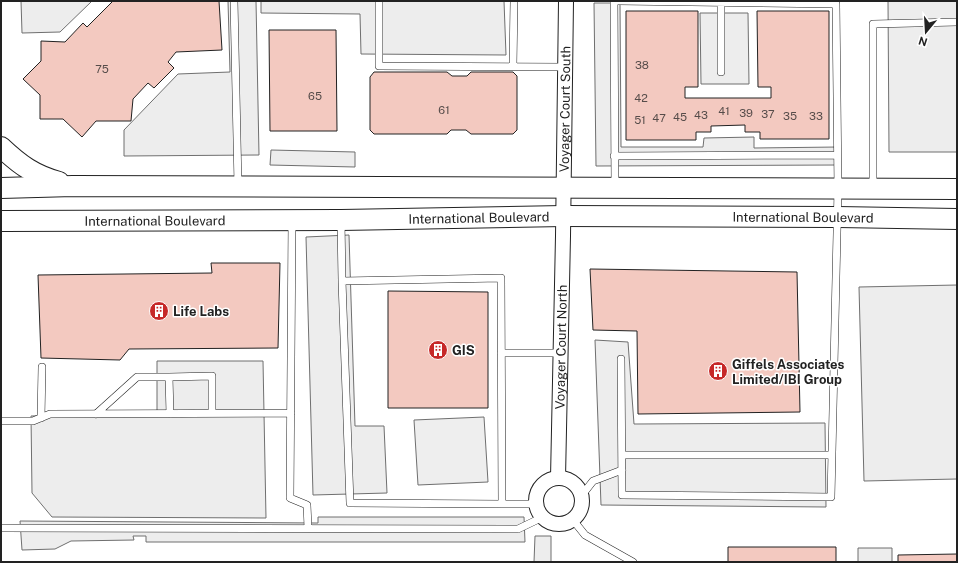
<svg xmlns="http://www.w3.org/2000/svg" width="958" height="563" font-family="'Public Sans',sans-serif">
<rect width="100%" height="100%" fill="#fff"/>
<path fill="#eee" stroke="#6f6f6f" d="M484,417L488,482L418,485L414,420Z"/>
<path fill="#ededed" stroke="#6f6f6f" d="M21,1H92L60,32L22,33Z
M228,1H256L259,155L124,156V130L178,74L230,72Z
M261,1H504L506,55L361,54L360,14L261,13Z
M888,1H957V152H889Z
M594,3H620L621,147H703L704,138L754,137V148L838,147V165L596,166Z
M700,13H748L749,84H701Z
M271,150L355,152V167L270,165Z
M349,235L355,426H384L387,493L313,495L306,237Z
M957,285V479L864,481L859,287Z
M595,340L628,342L634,424L825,423L826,507L601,505Z
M157,361H263L266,518L52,517L32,493L31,416L157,413Z
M318,517H524L525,542H146V536H133L134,540L71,541L55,549L22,550L20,521L318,523Z
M535,536H551V562H534Z
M858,548H892V562H858Z"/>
<path fill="#f3c9c0" stroke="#222" d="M113,1H219L222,50L176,52L168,62L174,68L154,88L148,83L133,99L131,121H96L82,137L63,119H40V95L23,79L41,61V41L65,42L83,23L87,27Z
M626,11H698V87H685V98H771V87H758L757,11H829V139H760V132H745V125L711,126V132H696V140H626Z
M269,30H336L337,131H270Z
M374,72H447L452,76H467L471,72H513L517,76V130L513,134H471L466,130H451L447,134H374L370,130V77Z
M211,263H280L278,348L129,349L120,360L41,358L38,275L212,273Z
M590,269L797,272L800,412L638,414L637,331L593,330Z
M388,291L488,292V408H388Z
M728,547H836V562H728Z
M957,554V562H898V555Z"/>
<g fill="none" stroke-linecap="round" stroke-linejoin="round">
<g stroke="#222" stroke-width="8">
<path id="lane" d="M234,1L238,185
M379,1V66L565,67
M614,1L615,187
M619,1L836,4L838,189L831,497L622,495L621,359
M721,2V72
M513,66L514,1
M614,156L837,155
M873,188V24L957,22
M292,221L290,498L307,505L308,527
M341,221L342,281
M501,353H560
M169,377L212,376V413
M96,414L137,377H169L170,414
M41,418L42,367
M1,421H33L50,414L291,413
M622,455H832
M582,495L593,481L622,470
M502,504L350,503L342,281L501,278L502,504H537
M573,520L585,535L633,562
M1,528L518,529L543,517"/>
</g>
<g stroke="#222" stroke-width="16">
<g id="street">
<path id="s1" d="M558,478L563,236L566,1"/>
<circle cx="559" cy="501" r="23"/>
</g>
</g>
<g stroke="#222" stroke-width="22">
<g id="secondary">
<path d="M1,147C20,165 34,175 59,182"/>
<path d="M1,188L73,186L957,189"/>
<path id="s2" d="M1,221L341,220L564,216L838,217L957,219"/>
</g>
</g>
<use href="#lane" stroke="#fff" stroke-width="7"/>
<use href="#street" stroke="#fff" stroke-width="14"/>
<use href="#secondary" stroke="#fff" stroke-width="20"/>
</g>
<defs>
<g id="building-disc" transform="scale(1)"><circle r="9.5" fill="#c62828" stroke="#fff"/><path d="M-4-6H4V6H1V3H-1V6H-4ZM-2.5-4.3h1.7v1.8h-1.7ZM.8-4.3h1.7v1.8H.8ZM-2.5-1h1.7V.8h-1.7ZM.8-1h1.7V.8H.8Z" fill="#fff"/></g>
</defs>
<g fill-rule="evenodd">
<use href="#building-disc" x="159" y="311"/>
<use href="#building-disc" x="438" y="350"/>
<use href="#building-disc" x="718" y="371"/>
</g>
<g text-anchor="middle" stroke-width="3" stroke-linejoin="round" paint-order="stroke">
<g font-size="11" fill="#564c4a">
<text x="642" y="69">38</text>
<text x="102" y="73">75</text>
<text x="315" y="100">65</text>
<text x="641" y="102">42</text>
<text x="444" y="114">61</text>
<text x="724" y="115">41</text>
<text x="746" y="117">39</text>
<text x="768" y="118">37</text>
<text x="701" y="119">43</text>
<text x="790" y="120">35</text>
<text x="816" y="120">33</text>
<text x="680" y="121">45</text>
<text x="659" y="122">47</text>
<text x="640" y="124">51</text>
</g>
<g font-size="13" fill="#222" stroke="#fff">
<text dy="5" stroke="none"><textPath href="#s1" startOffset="369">Voyager Court South</textPath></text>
<text dy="5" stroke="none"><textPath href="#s2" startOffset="802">International Boulevard</textPath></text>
<text dy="5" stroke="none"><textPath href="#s2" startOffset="478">International Boulevard</textPath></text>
<text dy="5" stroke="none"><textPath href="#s2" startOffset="154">International Boulevard</textPath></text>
<text dy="5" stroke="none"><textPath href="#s1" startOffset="131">Voyager Court North</textPath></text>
</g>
<g font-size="13" font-weight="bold" fill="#222" stroke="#fff" text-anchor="start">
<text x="173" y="316">Life Labs</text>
<text x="452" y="355">GIS</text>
<text x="732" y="369">Giffels Associates<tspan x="732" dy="15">Limited/IBI Group</tspan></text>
</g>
</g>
<rect width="958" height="563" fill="none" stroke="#222222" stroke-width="4"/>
<g transform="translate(926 32) rotate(198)" stroke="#ffffff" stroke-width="3" paint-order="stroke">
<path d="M0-3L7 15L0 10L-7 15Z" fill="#222222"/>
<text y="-6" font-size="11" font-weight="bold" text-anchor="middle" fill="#222222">N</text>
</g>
</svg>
